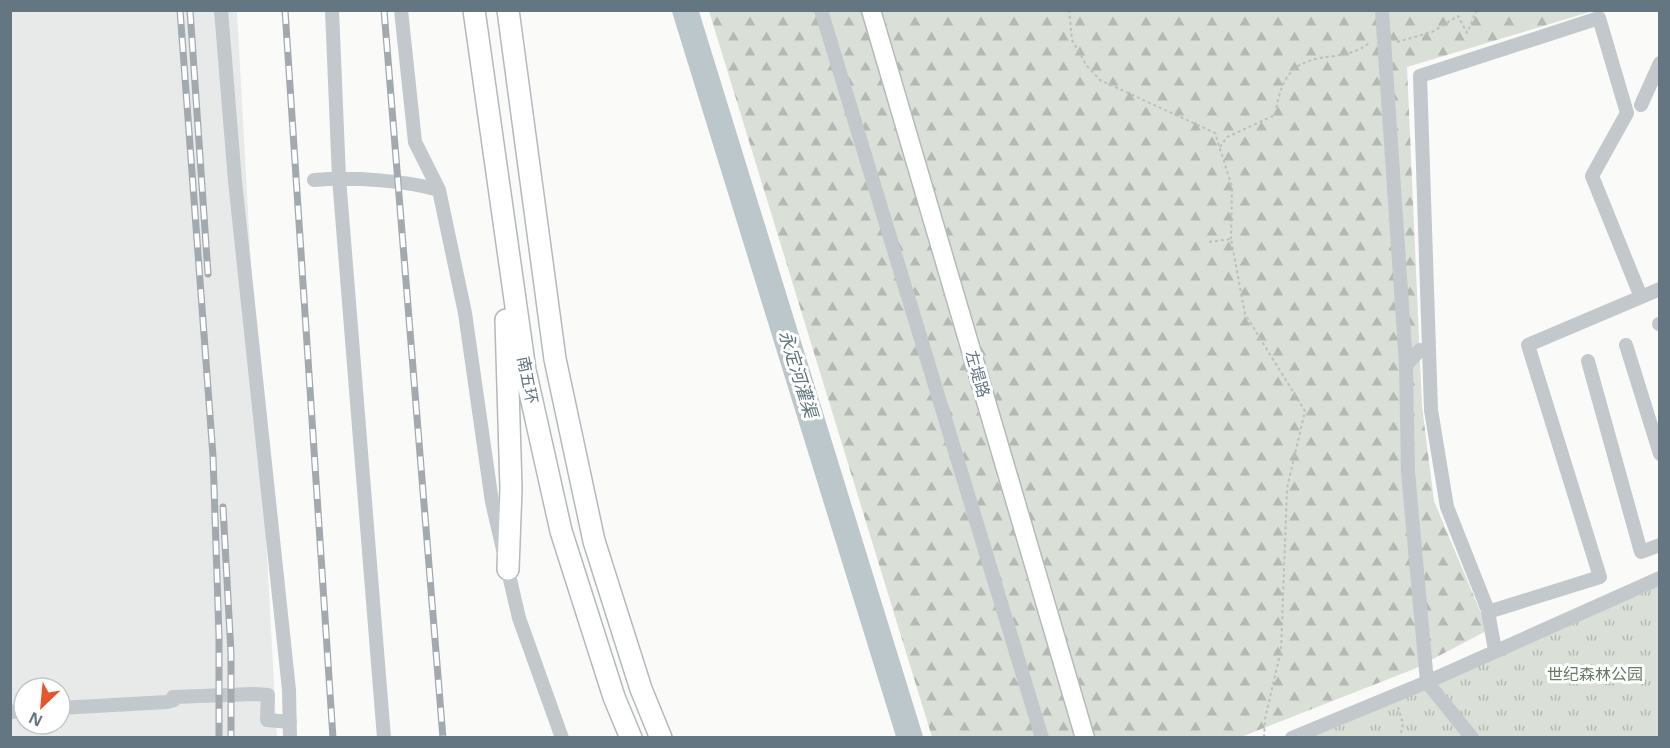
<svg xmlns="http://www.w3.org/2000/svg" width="1670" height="748" font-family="'Open Sans','Noto Sans SC',sans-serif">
<defs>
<pattern id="grass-tufts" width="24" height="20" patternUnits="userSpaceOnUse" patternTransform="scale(1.5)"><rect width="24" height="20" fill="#dadfd7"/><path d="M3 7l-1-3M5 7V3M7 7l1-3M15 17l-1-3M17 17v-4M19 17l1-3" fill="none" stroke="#b4b9b4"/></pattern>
<pattern id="forest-firs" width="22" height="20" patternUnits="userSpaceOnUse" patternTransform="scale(1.5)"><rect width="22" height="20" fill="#dadfd7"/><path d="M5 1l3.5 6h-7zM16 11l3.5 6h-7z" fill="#b4b9b4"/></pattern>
</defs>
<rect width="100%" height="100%" fill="#fafaf8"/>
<path fill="#e8e9e9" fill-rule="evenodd" d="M10,11H237L277,737H11ZM24,688H60V724H24Z"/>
<path fill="url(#grass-tufts)" d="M1659,577V737H1287Z"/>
<path fill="url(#forest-firs)" d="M709,11H1593L1407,67L1422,406L1434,501L1488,630L1414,669L1241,737H932Z"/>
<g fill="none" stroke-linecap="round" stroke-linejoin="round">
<path stroke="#bbc7cb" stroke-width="26" d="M685,10L910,738"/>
<g stroke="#b5babe" stroke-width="21">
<path id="major" d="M871,10L1085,738"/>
</g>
<g stroke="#b4b9bd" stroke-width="24">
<path id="highway" d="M474,10L525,370L561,531L614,697L631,738
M508,10L555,359L594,541L641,689L661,738
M506,320L511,489L508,569"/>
</g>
<path stroke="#bbbfc2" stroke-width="2" stroke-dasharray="3 3" stroke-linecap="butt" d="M1069,10L1072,40L1087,66L1100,80L1215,133L1232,187L1231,239
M1397,42L1432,32L1458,16L1467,33L1477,10
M1220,147L1227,137L1275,115C1282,73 1293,60 1335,56C1347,54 1361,51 1370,42
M1209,242L1231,239L1245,314L1305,411L1287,488L1281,650L1265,719L1264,738
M1398,707L1403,724L1400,738"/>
<path stroke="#c3c8cc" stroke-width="14" d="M221,10L235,181L289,690L290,738
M332,10L339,178L384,738
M401,10L415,142L439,190L465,313L492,502L519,618L562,738
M821,10L1042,738
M1382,10L1406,365
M1641,105L1660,63
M314,180C352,177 403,180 439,190
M1659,324H1660
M1626,345L1660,454
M1420,350L1406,365L1408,472L1427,682L1472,738
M1588,361L1641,552L1660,545
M1489,613L1447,507L1431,410L1420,76L1599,18L1627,113L1592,176L1641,297
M1495,650L1488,612L1600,577L1528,345L1660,289
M60,708L167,702L174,700L173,697L254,694L268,695L267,720L290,722
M10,712L24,711
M1292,738L1427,682L1660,578"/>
<use href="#major" stroke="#fff" stroke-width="18"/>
<use href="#highway" stroke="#fff" stroke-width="21"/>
<g stroke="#a2aab0" stroke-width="7">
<path id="rail" d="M180,10L213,456L219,636V738
M190,10L208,274
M285,10L333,738
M384,10L443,738
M223,507L231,653V738"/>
</g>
<use href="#rail" stroke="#fff" stroke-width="4.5" stroke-dasharray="14" stroke-linecap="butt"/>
</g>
<g text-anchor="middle" stroke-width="6" stroke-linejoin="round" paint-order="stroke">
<g font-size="16" fill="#657683" stroke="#fff">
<text transform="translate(978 374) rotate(74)" y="6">左堤路</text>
<text transform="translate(528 380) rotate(79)" y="6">南五环</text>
</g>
<g font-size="16" fill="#687a64" stroke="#fff">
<text x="1595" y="680">世纪森林公园</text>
</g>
<g font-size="18" font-style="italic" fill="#60757c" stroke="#fff">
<text transform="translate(798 374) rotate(73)" y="6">永定河灌渠</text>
</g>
</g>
<rect width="1670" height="748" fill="none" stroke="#657683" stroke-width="24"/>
<g transform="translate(42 706) rotate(206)"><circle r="28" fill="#ffffff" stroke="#c1c8cd" stroke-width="1.5"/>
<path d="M0-4.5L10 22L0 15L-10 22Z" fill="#e4572e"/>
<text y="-9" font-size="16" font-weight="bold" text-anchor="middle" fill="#657683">N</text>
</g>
</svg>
